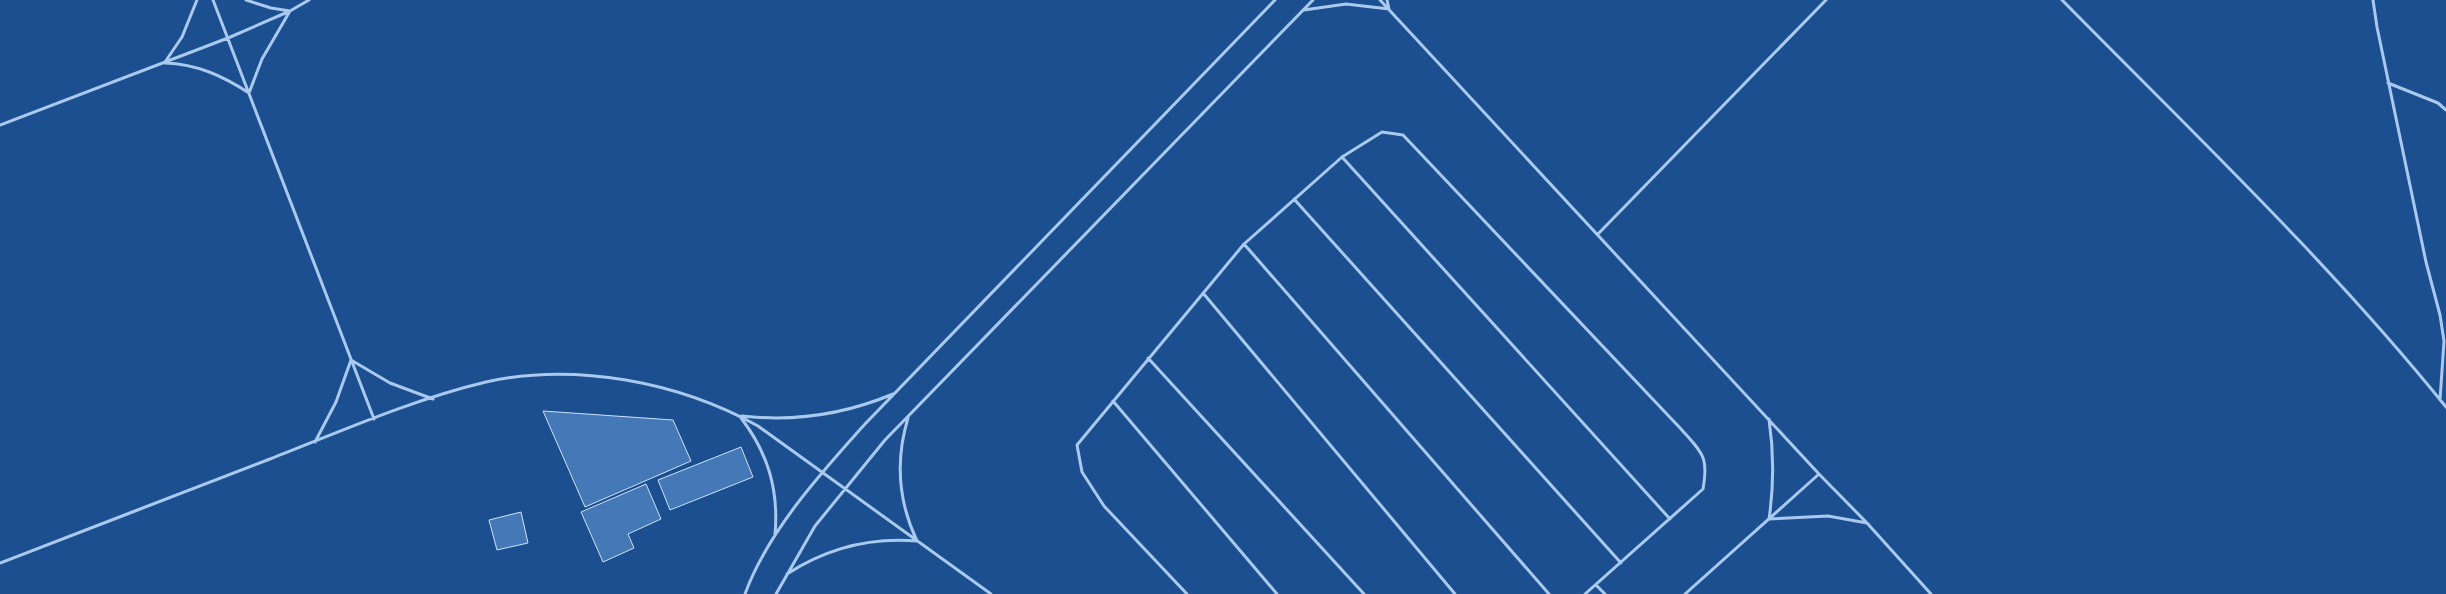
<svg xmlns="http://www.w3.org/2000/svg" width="2446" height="594" font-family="Jost,sans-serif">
<rect width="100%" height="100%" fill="#1b4f8f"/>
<path fill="#4478b7" stroke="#cfe3fa" d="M543,411L673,420L691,461L585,507Z
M741,447L753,477L670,510L658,480Z
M646,484L661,519L628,534L634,548L603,562L581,512Z
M521,512L528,543L497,550L489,520Z"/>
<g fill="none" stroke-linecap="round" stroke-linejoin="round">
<path stroke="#a9c9ee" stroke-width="3" d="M213,0L374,419
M1380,0L1819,474L1867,523L1931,594
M2062,0C2193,133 2329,262 2446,407
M2373,0L2377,27L2426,262L2440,315L2444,341L2440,400
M1304,10L1346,4L1389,9L1387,0
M165,62L182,37L197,0
M165,63C197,64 223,76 249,93L262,59L290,11L271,8L246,0
M2388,83L2438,103L2446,110
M0,125L228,38L290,11L309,0
M1342,157L1670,519
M1294,199L1621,563
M1598,234L1826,0
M1244,244L1549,594
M1203,293L1455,594
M1148,358L1364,594
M1113,401L1277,594
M742,416C795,422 843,415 893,394
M741,418C768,453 779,490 775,535
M1769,419C1774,453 1774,485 1769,519L1828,516L1867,523
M315,442L336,402L351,360L390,383L433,399
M0,563C90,528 180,494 270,459C339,432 414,399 486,382C575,362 679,382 758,426L991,594
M787,574C827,548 870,537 917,541C898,501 895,461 908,418
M1596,585L1605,594
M745,594C768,531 821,473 865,424L1275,0
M776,594L815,526L885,440L1313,0
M1187,594L1104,506L1082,472L1077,445L1244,244L1342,157L1382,132L1403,135L1681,429C1702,453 1709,456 1703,489L1585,594
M1685,594L1819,474"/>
</g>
</svg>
